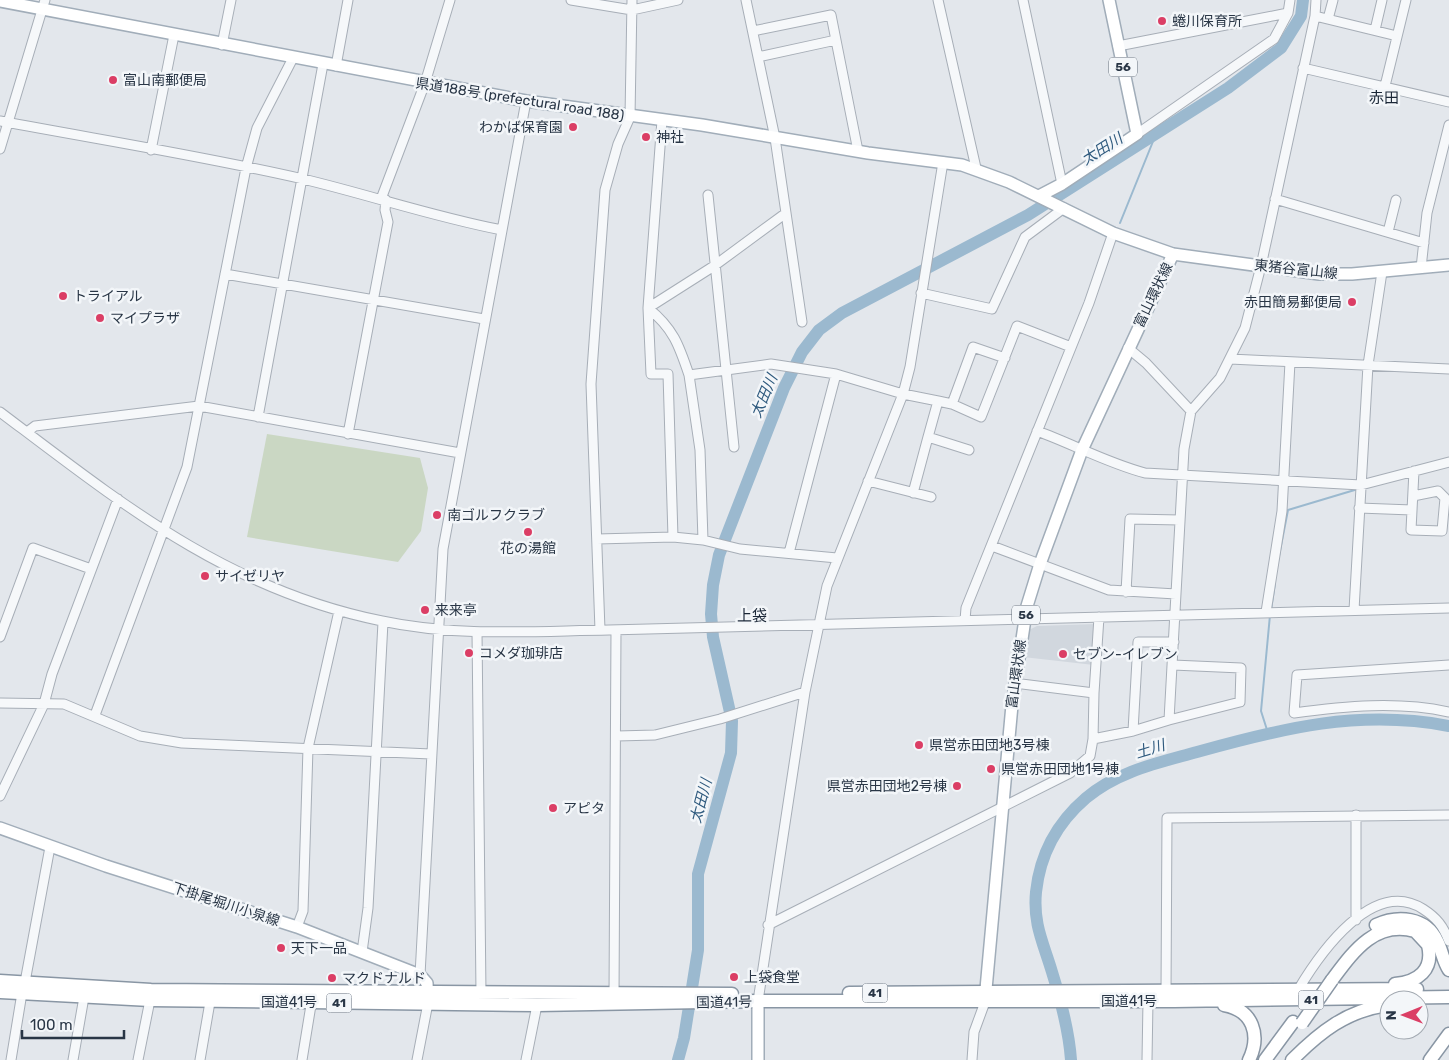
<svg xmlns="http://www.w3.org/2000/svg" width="1449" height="1060" font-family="Rubik,'Noto Sans JP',sans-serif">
<rect width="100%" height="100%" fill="#e3e7ec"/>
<path fill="#d1d7de" d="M1096,624L1094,665L1023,657L1029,630L1037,626Z"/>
<path fill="#cad7c3" d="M267,434L420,458L428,488L421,531L398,562L247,537Z"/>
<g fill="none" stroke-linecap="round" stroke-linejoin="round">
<path stroke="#9bb9cf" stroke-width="2" d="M1120,223L1156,134
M1278,561L1288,510L1358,489
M1271,610L1275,583
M1268,733L1261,711L1270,615"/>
<path stroke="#9bb9cf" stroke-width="12" d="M678,1060L684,1038L698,950V874L731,753L732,721L713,637L711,614L713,585L719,555L784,388L802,352L819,330L842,313L1028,215L1228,88L1281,48L1301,16L1303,0
M1071,1060C1069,1030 1061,1001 1052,972C1043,942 1033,924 1036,892C1040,854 1058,822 1086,798C1118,771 1158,763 1197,752C1283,728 1359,709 1449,726"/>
<g stroke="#a7aeb7" stroke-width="11">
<path id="minor" d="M571,0L632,10L678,0
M746,0L775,138L802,322
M938,0L976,168
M1023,0L1062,184
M1315,16L1397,36
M1328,19L1333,0
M1375,30L1382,0
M753,31L831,15L858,151
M222,45L231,0
M1118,46L1288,13
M758,57L836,40
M336,66L348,0
M1303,68L1449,102
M1385,86L1406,0
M662,120L648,308L651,374H668L673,537
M0,121C101,140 203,156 303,179C370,195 434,217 502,230
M1137,134L1274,39L1288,13L1290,0
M0,149L45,0
M151,150L174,35
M708,195L734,447
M381,199L425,83L450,0
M1275,199L1424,243
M1388,232L1396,200
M1421,268L1427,213L1449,125
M225,274L484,319
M921,293L992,309L1025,237L1064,208
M1128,348L1146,363L1191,411
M1005,358L973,347L952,404L981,417L1017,326L1071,347
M1230,359L1449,369
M689,375C679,345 673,328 648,308L714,266L786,213
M952,404L938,401L928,437L969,450
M0,412C122,504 228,590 382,621C456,637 533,631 609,630L1449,608
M258,417L323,64
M1037,431C1073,444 1107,463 1145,473L1361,485L1449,462
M27,432L35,426L199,406L460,453
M348,434L388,222L385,210L386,200
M868,481L931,497
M913,493L928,437
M1413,496L1438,491L1445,498L1442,531L1411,530L1414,471
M1359,508L1412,510
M597,539L673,537L703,540
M992,546L1109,590L1176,594
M789,553L836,374
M837,558L740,549L703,540L700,450L689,375L771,364L836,374L903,394L938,401
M1126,592L1130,519L1180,520
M1354,610L1368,365L1382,272
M1266,612L1282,511L1290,362
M965,620L966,608L1089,303L1113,233
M600,630L591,384L605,190L618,144L630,117L632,0
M477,632L481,993
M0,637L33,548L91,569
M1449,665L1297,675L1294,713C1345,706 1398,701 1449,712
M1014,683L1094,693L1093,739
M1094,693L1099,617
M0,703L64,704L140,736L182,743L431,754
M95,715L187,467L246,168L257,128L293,58
M1169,720L1240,702L1241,668L1173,665
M1133,731L1138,642H1174
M617,736L655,735L720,719L805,692
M0,796L44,704L52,674L118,499
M1356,815V920
M768,925L1070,773L1090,756L1093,739L1133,731L1169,720L1184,449L1191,411L1220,378L1245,328L1261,266L1315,16L1316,0
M297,927L303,911L308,748L339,611
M362,952L368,908L383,622
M420,975L443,549L526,101
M25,982L50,847
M1298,990C1320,953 1373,877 1423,909C1437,918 1443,926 1449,941
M1166,991L1167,818L1449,815
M614,997L616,630
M758,1001L805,692L827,586L903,394L910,367L943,162
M11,1060L22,993
M73,1060L84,997
M138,1060L150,1000
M200,1060L210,1002
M302,1060L312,999
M417,1060L428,1003
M526,1060L537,1005
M972,1060L974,1032L985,1002
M1147,1060L1148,1001"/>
</g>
<g stroke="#a1adb9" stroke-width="14">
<path id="major" d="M0,1L526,101L702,125L868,153L962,165L1009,182L1113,233L1173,254L1319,274H1352L1449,265
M1039,196L1062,184L1137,134L1109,0
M0,828L106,866L297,927L420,975L427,983L428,999
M985,1000L1012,705L1027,606L1040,564L1082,450L1173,254
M758,1060V1001"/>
</g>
<g stroke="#8996a4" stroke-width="15">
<path id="highway" d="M1376,925C1398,915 1426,917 1437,941C1442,950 1443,961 1449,970
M1332,980C1353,952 1375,920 1415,931L1428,945C1434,970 1418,982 1395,984
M0,981L151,990L732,994
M0,992L150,1000L537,1005L758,1001H1174L1449,997
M849,993L1417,989
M1224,1005C1253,1010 1261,1035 1249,1060
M1265,1060L1293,1022
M1292,1060C1320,1032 1346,1011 1387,1005
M1430,1060L1449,1034"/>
</g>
<use href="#minor" stroke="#f6f8fa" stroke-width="9"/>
<use href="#major" stroke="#fff" stroke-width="11"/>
<use href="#highway" stroke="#fff" stroke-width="12"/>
<g stroke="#8996a4" stroke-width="15" stroke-linecap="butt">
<path id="highway-bridge" d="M1302,1023L1332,980"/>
</g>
<use href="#highway-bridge" stroke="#fff" stroke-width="12"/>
</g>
<g fill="#db3e65" stroke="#f3f6f9" stroke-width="2">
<circle cx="1162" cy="21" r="5"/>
<circle cx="113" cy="80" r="5"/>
<circle cx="573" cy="127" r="5"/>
<circle cx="646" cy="137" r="5"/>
<circle cx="63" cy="296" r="5"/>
<circle cx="1352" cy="302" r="5"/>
<circle cx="100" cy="318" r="5"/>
<circle cx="437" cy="515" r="5"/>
<circle cx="528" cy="532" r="5"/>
<circle cx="205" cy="576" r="5"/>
<circle cx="425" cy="610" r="5"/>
<circle cx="469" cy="653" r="5"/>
<circle cx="1063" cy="654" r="5"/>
<circle cx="919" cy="745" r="5"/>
<circle cx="991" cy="769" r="5"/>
<circle cx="957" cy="786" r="5"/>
<circle cx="553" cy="808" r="5"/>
<circle cx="281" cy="948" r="5"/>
<circle cx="734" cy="977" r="5"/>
<circle cx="332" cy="978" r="5"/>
</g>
<g text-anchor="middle" stroke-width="5" stroke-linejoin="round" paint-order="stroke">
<g fill="#f3f6f9" stroke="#66707c" stroke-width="1">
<rect x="1109" y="57.5" width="28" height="19" rx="4"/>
<rect x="1012" y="605.5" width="28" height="19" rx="4"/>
<rect x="862.5" y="983.5" width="25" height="19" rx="4"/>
<rect x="1298.5" y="990.5" width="25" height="19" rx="4"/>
<rect x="326.5" y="993.5" width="25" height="19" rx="4"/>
</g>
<g font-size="12" font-weight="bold" fill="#293646">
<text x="1123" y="71">56</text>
<text x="1026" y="619">56</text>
<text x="875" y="997">41</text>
<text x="1311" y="1004">41</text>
<text x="339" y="1007">41</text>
</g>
<g font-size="14" fill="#293646" stroke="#f3f6f9" text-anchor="start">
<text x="1172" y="26">蜷川保育所</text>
<text x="123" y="85">富山南郵便局</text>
<text x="563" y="132" text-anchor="end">わかば保育園</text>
<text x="656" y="142">神社</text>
<text x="73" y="301">トライアル</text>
<text x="1342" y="307" text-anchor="end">赤田簡易郵便局</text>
<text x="110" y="323">マイプラザ</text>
<text x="447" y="520">南ゴルフクラブ</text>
<text x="528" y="553" text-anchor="middle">花の湯館</text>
<text x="215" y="581">サイゼリヤ</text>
<text x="435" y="615">来来亭</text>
<text x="479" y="658">コメダ珈琲店</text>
<text x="1073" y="659">セブン-イレブン</text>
<text x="929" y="750">県営赤田団地3号棟</text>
<text x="1001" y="774">県営赤田団地1号棟</text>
<text x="947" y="791" text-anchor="end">県営赤田団地2号棟</text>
<text x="563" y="813">アピタ</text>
<text x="291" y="953">天下一品</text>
<text x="744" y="982">上袋食堂</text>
<text x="342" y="983">マクドナルド</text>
</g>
<g font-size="14" fill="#293646" stroke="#f3f6f9">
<text transform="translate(520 99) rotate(9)" y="5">県道188号 (prefectural road 188)</text>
<text transform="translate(1296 269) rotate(6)" y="5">東猪谷富山線</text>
<text transform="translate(1153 295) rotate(-64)" y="5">富山環状線</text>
<text transform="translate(1016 674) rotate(-82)" y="5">富山環状線</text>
<text transform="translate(226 904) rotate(18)" y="5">下掛尾堀川小泉線</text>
<text x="1129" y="1006">国道41号</text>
<text x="289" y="1007">国道41号</text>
<text transform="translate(724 1002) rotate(-1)" y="5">国道41号</text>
</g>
<g font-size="15" fill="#1b2737" stroke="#f3f6f9">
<text x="1384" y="103">赤田</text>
<text x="752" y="621">上袋</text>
</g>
<g font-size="15" font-style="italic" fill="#2f5a7e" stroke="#f3f6f9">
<text transform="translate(1102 149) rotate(-32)" y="5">太田川</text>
<text transform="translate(764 396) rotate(-67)" y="5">太田川</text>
<text transform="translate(1150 749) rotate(-17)" y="5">土川</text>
<text transform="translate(701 801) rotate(-75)" y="5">太田川</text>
</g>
</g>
<g transform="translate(1404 1015) rotate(269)"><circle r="24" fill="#f3f6f9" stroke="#a2a9b1"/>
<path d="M0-4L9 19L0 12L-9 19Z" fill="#db3e65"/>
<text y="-8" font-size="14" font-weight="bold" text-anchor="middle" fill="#293646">N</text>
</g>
<path d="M22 1030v8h102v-8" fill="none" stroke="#293646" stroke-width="2.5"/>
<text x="30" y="1030" font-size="15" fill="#293646" stroke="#f3f6f9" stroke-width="4" paint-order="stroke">100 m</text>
</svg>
